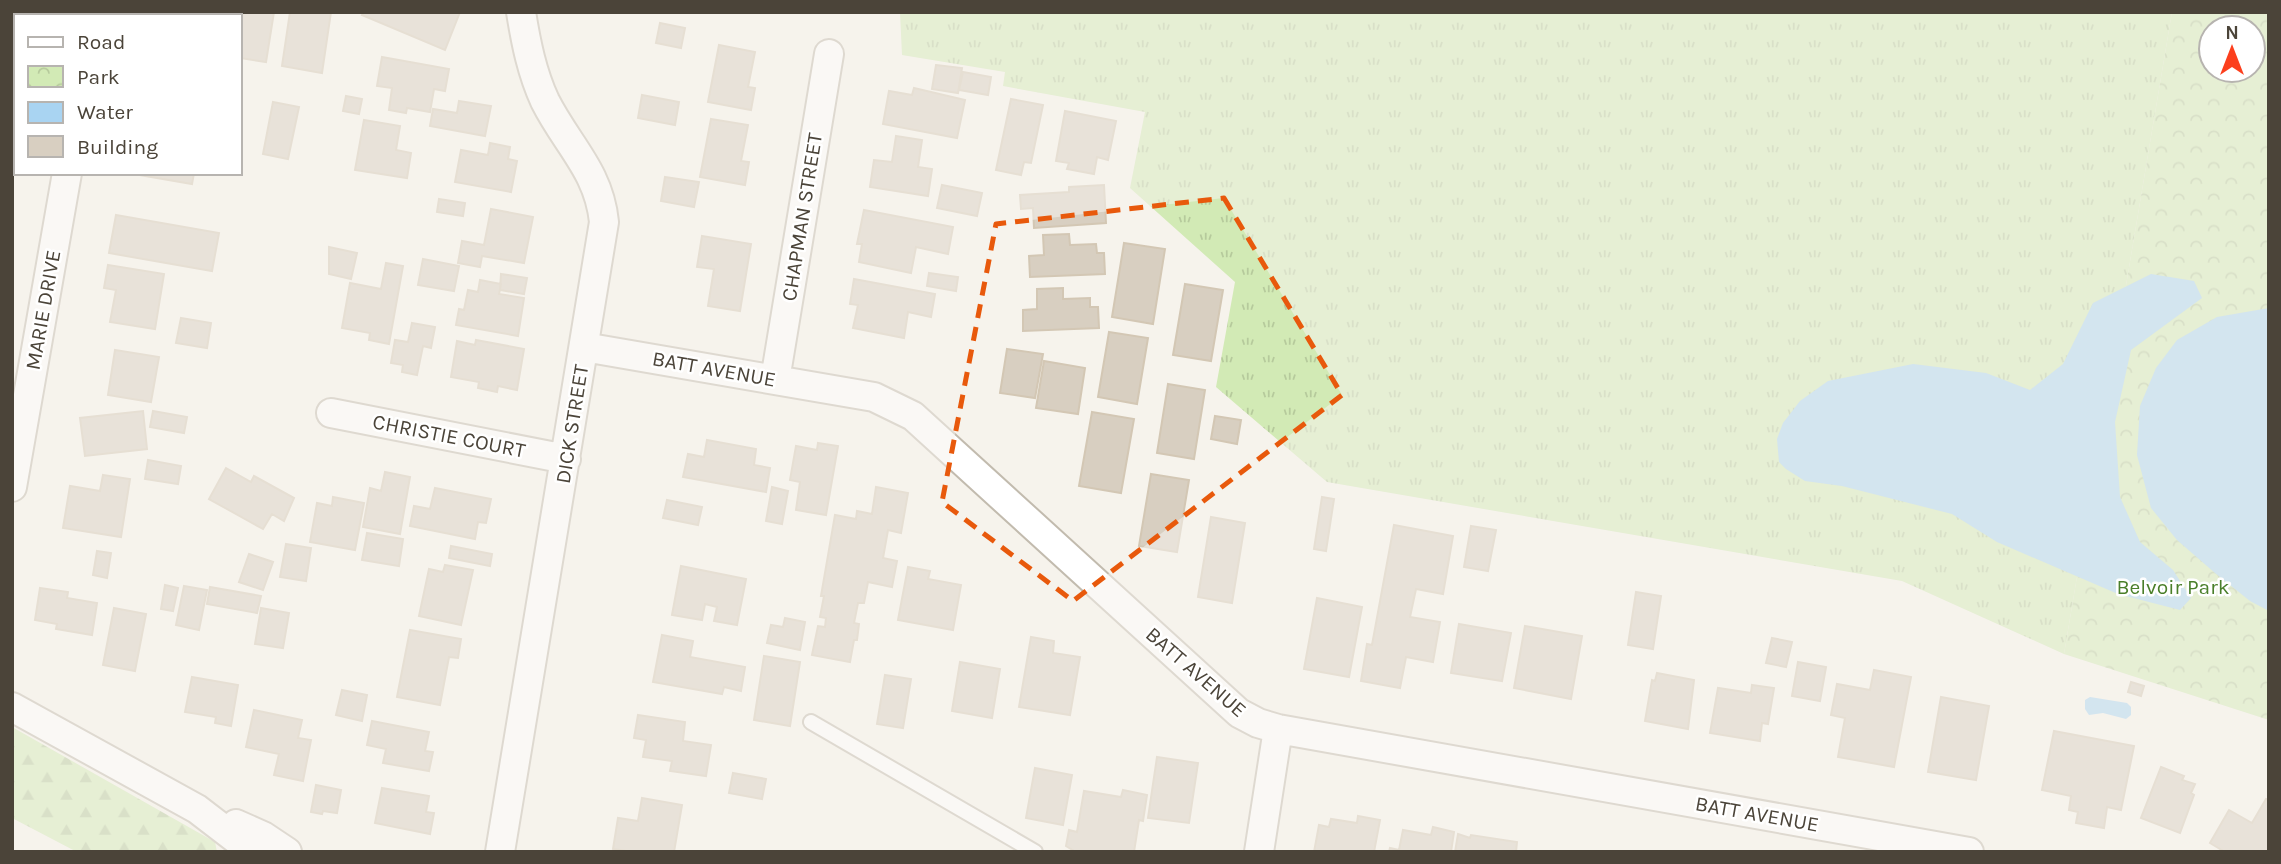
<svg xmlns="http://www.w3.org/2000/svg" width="2281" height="864" font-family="Karla,sans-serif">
<defs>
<pattern id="grass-tufts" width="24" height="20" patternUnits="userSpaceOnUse" patternTransform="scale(1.75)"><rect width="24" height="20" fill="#d2eab5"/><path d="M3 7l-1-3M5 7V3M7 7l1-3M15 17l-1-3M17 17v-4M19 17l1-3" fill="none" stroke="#b6ca9c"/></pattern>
<pattern id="forest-firs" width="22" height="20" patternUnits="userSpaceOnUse" patternTransform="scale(1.75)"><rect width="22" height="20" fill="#d2eab5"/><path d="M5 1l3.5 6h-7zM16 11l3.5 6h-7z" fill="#b6ca9c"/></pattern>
<pattern id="park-crowns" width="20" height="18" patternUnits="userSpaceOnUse" patternTransform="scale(1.75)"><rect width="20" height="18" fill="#d2eab5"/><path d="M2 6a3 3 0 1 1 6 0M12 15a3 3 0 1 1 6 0" fill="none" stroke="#b6ca9c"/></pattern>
</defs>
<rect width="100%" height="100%" fill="#f6f3ec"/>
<path fill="url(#grass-tufts)" d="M900,12H2172L2064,654L1902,581L1327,482L1216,387L1235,282L1130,188L1145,112L1003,86L1005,72L902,55Z"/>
<path fill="url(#forest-firs)" d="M12,727L215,842L217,852H77L12,818Z"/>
<path fill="url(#park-crowns)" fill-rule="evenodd" d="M2172,12H2269V720L2064,654ZM2211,28H2253V70H2211Z"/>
<path fill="#a9d4f2" d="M2151,274L2194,281L2202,298L2131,350L2115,422L2120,497L2140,542L2173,570L2191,598L2180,610L2118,594L1997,542L1952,514L1842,486L1805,481L1786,469L1779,462L1777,439L1783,423L1800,401L1828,381L1913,364L1986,373L2030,390L2063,364L2093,303Z
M2269,308V611L2250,601L2215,573L2177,540L2151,508L2137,455L2140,406L2156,368L2177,340L2217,317Z
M2090,697L2127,703L2131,707V715L2126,719L2103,713L2089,715L2085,709V700Z"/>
<path fill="#d8cfc1" stroke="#d3c7b4" stroke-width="2" d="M230,12H274L266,62L240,58V16H229Z
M290,12H331L322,73L282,66Z
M364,12H460L445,50L362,15Z
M660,23L685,28L681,48L656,43Z
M12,32H16V80L12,79Z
M719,45L755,52L748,87L755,88L751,110L708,102Z
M382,57L449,69L445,91L434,89L430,112L407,108L406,113L389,110L392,88L377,86Z
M936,65L962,68L958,93L932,89Z
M963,72L991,77L988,95L959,90Z
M914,88L965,100L957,138L883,124L889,91L912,95Z
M642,95L679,102L675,125L638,118Z
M346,96L362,99L359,114L343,111Z
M1011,99L1043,105L1031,163L1024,162L1021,175L996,170Z
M459,101L491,106L485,136L430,126L433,109L457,113Z
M273,102L299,107L288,159L263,154Z
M1065,111L1116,121L1108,160L1097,157L1094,174L1067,169L1069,163L1056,161Z
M711,119L748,125L741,161L749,162L745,185L700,177Z
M364,120L400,126L396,150L411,153L407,178L355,170Z
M896,136L922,140L918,167L932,169L928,196L870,187L874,160L892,162Z
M490,143L510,147L508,159L517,161L511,192L455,182L461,150L488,155Z
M128,173H194L192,184Z
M665,177L699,182L694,207L661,201Z
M942,185L982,193L977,216L937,208Z
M1104,185L1106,223L1034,228L1033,208L1021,209L1020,195L1069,192V187Z
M439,199L465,203L463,216L437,212Z
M491,209L533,217L524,263L482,256L480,267L458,263L462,241L484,245Z
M864,210L953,227L948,254L916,247L911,273L859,262L862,244H857Z
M116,215L219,233L212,271L109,253Z
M1069,234L1070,245L1096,244L1097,253H1104L1105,274L1030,277L1029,256L1044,255L1043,235Z
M702,236L751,244L740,311L708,306L714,269L697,267Z
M1124,243L1165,249L1153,324L1112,317Z
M329,247L357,253L351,279L329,274Z
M423,259L459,266L454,291L418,285Z
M386,263L403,266L389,344L369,340L370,333L342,328L350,283L381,289Z
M108,265L164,274L155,329L110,322L116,290L104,288Z
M929,273L958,277L956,291L927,286Z
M501,274L527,278L524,294L500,290Z
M854,279L935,294L931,317L908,312L904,338L853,328L858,305L850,304Z
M480,280L501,284L499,294L524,298L518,336L456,325L459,309L464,310L468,290L478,292Z
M1185,284L1223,290L1211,361L1173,355Z
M1063,288V299L1090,298V307H1098L1099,328L1023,331V310L1037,309V289Z
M181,318L211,323L207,348L176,343Z
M412,323L435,327L431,348L423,346L417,375L402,372L403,365L391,363L395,340L408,342Z
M1109,332L1148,338L1137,404L1098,397Z
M476,340L524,349L517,390L498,386L497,392L478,388L479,382L451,377L457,341L475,345Z
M1007,349L1043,354L1035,398L1000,393Z
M115,350L159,357L151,402L108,395Z
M1044,361L1085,368L1078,414L1036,408Z
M1168,384L1205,390L1194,459L1157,453Z
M143,411L147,449L85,456L80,418Z
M153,411L187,417L184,433L150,427Z
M1092,412L1134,419L1121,493L1079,486Z
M1215,416L1241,420L1237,444L1211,439Z
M707,440L756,449L754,465L770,468L766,492L683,477L688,454L704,457Z
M818,443L838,446L826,515L796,510L800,482L790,480L796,446L817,450Z
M148,460L181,466L178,484L145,479Z
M226,468L251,482L254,476L294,498L284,521L272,514L263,529L209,499Z
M385,472L410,477L400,534L363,527L370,488L381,491Z
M1151,474L1189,480L1177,552L1139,546Z
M103,475L130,479L121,537L63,528L70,486L100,491Z
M772,487L788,491L782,524L766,521Z
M876,487L908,493L901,533L888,530L883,558L897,561L892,587L868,582L864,603H858L854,623L859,624L857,640H854L850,662L812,655L818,626L825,627L826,618L820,617L824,596H821L835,515L856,519L857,511L872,514Z
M435,488L491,499L486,523L478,522L475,539L410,526L414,506L430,509Z
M333,497L364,503L355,550L310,542L317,503L332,506Z
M1322,497L1334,499L1326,551L1314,549Z
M667,500L702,507L698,525L663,518Z
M1211,517L1245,523L1232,603L1198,597Z
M1394,525L1453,536L1443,594L1416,589L1410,617L1440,622L1433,662L1406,657L1400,688L1361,681L1367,644L1372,645Z
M1471,526L1496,530L1488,571L1464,567Z
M367,533L403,539L399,566L362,560Z
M286,544L311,548L306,581L280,577Z
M451,546L492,554L490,566L449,558Z
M97,551L111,553L107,578L93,575Z
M249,554L273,562L263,590L239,582Z
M445,565L473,570L461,625L419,616L429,569L443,572Z
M681,566L746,579L737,625L714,621L717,607L705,604L702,620L672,615Z
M908,567L930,571L928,579L961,585L953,630L898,620Z
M165,585L178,588L173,611L161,609Z
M184,586L207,590L199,630L176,625Z
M210,587L261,596L257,613L207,604Z
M40,588L68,592L67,598L97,603L92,635L56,629L57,624L35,620Z
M1636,592L1661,596L1653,649L1628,645Z
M1317,598L1362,607L1349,677L1304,669Z
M114,608L146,614L135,671L103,665Z
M261,608L289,613L283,648L255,644Z
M785,618L805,622L800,650L767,643L771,625L783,627Z
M1459,624L1511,633L1502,681L1451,673Z
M1525,626L1582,636L1571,699L1514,688Z
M410,630L461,639L458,658L449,657L440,705L397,697Z
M662,635L693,641L690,657L745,667L741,691L724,687L722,694L653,682Z
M1031,637L1054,641L1053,653L1080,657L1070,715L1019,707Z
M1772,638L1792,642L1786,667L1766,663Z
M764,656L800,662L790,726L754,720Z
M960,662L1000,669L992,718L952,711Z
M1798,662L1826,667L1820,701L1792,696Z
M1874,670L1911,677L1894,767L1838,757L1845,718L1831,715L1837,684L1870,690Z
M1657,673L1694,680L1688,729L1645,721L1652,680L1655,681Z
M885,675L911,679L903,728L877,724Z
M192,677L238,685L231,726L215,723L216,717L185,712Z
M2131,682L2144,686L2141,696L2128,692Z
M1752,685L1774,688L1768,724L1762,723L1760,741L1710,733L1718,688L1751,693Z
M342,690L367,695L362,721L336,715Z
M1941,697L1989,706L1976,780L1928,772Z
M254,710L302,720L298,738L311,740L303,781L274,775L279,754L246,747Z
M638,715L685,722L683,741L711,745L706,776L670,771L672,761L643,757L646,740L634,738Z
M372,721L429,732L425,751L433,752L429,771L383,763L386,749L367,745Z
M2054,731L2134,746L2121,810L2107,807L2104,828L2076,823L2078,812L2069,810L2071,796L2042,790Z
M1157,757L1198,763L1189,823L1148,818Z
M2161,767L2184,776L2182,780L2195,784L2191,793L2194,795L2180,833L2141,818Z
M1035,768L1072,775L1063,825L1026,818Z
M733,773L766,779L762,799L729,793Z
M316,785L341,790L337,813L323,811L322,814L311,812Z
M382,788L429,796L426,812L434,813L430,834L375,823Z
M1123,790L1147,795L1143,821L1139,820L1134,852H1076L1066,846L1069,830L1077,832L1084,791L1121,797Z
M642,798L682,805L674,852H633L613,849L618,818L638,821Z
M2266,799L2269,800V852H2225L2210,843L2229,810L2252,823Z
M1358,816L1380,820L1374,852H1314L1319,825L1329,827L1331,819L1357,823Z
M1433,827L1454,832L1451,852H1389L1390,848L1399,850L1403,830L1431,835Z
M1458,834L1470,838L1471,835L1517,842L1516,852H1455Z"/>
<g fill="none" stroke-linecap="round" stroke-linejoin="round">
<g stroke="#c2bbae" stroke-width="18">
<path id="service" d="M811,722L1035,852"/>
</g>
<g stroke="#c2bbae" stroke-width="32">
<path id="minor" d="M92,16L93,12
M12,139L16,140
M584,347L874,397L913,416L1239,713L1258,723L1278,729L1969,852
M775,380L829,54
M331,413L566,459
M12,487L67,173
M12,707L197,809L253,852
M236,824L263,836L287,852
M500,852L604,222C599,171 567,145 545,101C532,73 526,43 521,12
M1259,852L1278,729"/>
</g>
<use href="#service" stroke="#fff" stroke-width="14"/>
<use href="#minor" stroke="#fff" stroke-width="28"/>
</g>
<path d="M0 0H2281V864H0ZM1224,198L1342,395L1073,601L942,502L996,224Z" fill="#f6f3ec" fill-opacity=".55" fill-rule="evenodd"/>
<path fill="none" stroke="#e8590c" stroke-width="5" stroke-dasharray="14 9" stroke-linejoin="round" d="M1224,198L1342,395L1073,601L942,502L996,224Z"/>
<g text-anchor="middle" stroke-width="5" stroke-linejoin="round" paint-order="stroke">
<g font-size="21" fill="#4b4439" stroke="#fff">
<text transform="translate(802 217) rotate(-81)" y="7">CHAPMAN STREET</text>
<text transform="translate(43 310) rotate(-80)" y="7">MARIE DRIVE</text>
<text transform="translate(714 369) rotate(10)" y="7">BATT AVENUE</text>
<text transform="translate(572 424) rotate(-81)" y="7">DICK STREET</text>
<text transform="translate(449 436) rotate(11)" y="7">CHRISTIE COURT</text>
<text transform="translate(1196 672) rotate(41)" y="7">BATT AVENUE</text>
<text transform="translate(1757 814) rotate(10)" y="7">BATT AVENUE</text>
</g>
<g font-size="21" fill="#4a7f2a" stroke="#fff">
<text x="2173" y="594">Belvoir Park</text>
</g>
</g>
<rect width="2281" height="864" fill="none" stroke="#4b4439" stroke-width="28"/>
<rect x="14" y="14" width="228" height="161" fill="#ffffff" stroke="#b7b4b0" stroke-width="2"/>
<rect x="28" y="37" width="35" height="10" fill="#ffffff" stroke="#b7b4b0" stroke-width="2"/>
<text x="77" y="49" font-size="21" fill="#4b4439">Road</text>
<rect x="28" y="66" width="35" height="21" fill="url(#park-crowns)" stroke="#b7b4b0" stroke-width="2"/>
<text x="77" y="84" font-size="21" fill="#4b4439">Park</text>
<rect x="28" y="102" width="35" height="21" fill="#a9d4f2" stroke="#b7b4b0" stroke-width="2"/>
<text x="77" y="119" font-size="21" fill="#4b4439">Water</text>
<rect x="28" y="136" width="35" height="21" fill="#d8cfc1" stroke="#b7b4b0" stroke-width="2"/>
<text x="77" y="154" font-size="21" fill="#4b4439">Building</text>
<g transform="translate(2232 49)"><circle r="33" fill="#ffffff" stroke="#b7b4b0" stroke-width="2"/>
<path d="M0-5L12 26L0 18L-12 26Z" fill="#fc3f1d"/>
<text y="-10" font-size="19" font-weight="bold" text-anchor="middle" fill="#4b4439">N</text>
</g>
</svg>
